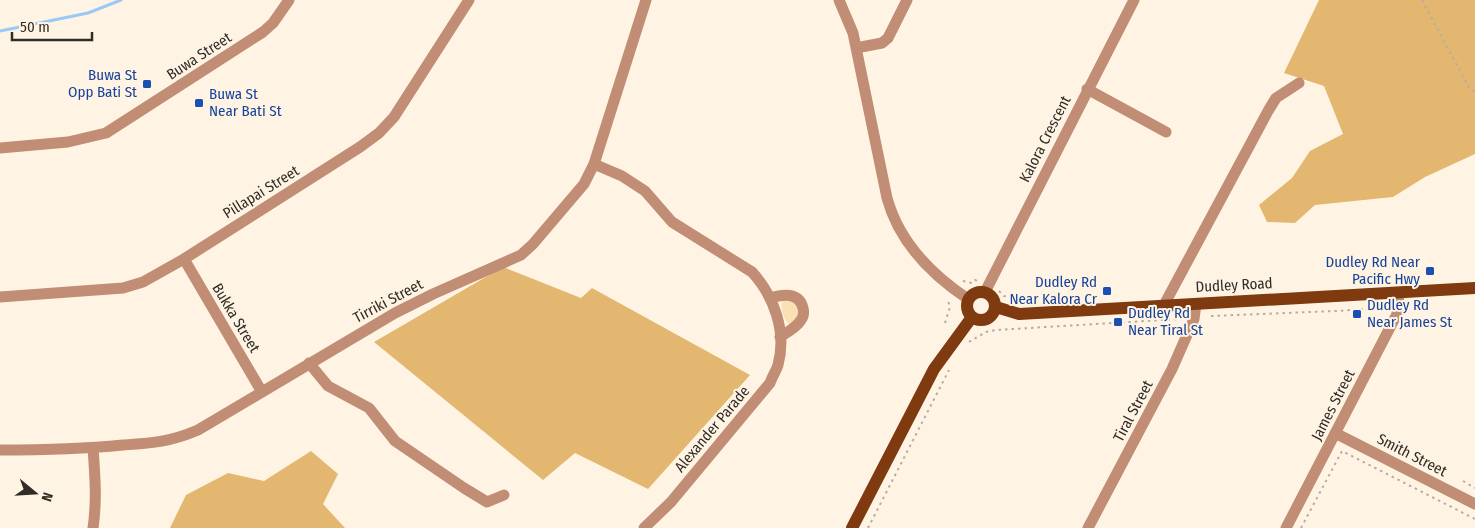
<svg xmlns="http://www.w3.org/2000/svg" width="1475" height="528" font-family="'Fira Sans Condensed',sans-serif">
<rect width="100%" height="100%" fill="#fff4e4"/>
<path fill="#fbe0b6" d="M786,300L792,301L799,307V314L793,323L789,324C784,320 780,308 782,301Z"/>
<path fill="#e3b770" d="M1319,0H1475V154L1425,177L1393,197L1315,205L1295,223L1267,222L1259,205L1292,178L1310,151L1343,134L1324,86L1284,73Z
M503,267L581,298L592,288L750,375L648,489L575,453L543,480L374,342Z
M311,451L338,474L323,504L345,528H170L186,495L228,473L264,481Z"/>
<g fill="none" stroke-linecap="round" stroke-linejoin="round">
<path stroke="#9ac8f7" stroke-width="3" d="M0,31L88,13L121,0"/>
<path stroke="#b6ada1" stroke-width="2" stroke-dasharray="2.5 4" stroke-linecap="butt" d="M1422,0L1469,88L1475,92
M963,281L972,283L975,280L977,281
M999,291L1004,296L1016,299
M1211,316L1336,311L1381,308
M945,323L950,307L948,301
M969,342L986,332L996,330L1179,319
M1463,481L1475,488
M868,528L949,370
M1301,528L1342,451L1475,519"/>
<path stroke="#c18d74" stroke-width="11" d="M839,0L853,33L887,198C899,242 932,275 968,299
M856,48L882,43L888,38L907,0
M1087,89L1166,132
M0,148L68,142L106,133L263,32L273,23L289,0
M594,164L622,176L645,191L672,222L752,272C774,296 787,332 778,365C776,371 772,377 770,383L671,502L644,528
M184,259L262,392
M985,292L1134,0
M0,297L123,288L143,282L184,259L360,147L379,133L394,117L469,0
M770,298C783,294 799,292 803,308C804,312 804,316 801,320C797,327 788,332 780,337
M1164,305L1268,111L1276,98L1299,83
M309,363L328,386L369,408L395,441L464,488L487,502L504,495
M1335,433L1475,504
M0,450C41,450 82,449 123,445C152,443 170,442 198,430L395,313L433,294L521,255L533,244L584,184L594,164L646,0
M93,528C97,501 95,475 93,448
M1088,528L1172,369L1194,319L1196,304
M1286,528L1397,314L1399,293"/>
<path stroke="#803a0f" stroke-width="12" d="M967 306a14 14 0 1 1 28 0a14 14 0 1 1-28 0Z
M996,307L1019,314L1475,288
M852,528L934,369L972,317"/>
</g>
<g fill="#1a4fb4" stroke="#fff4e4" stroke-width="2">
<rect x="142" y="79" width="10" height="10" rx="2.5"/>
<rect x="194" y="98" width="10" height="10" rx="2.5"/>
<rect x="1425" y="266" width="10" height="10" rx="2.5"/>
<rect x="1102" y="286" width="10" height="10" rx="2.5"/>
<rect x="1352" y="309" width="10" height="10" rx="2.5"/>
<rect x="1113" y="317" width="10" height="10" rx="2.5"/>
</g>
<g text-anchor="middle" stroke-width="4" stroke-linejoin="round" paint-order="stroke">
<g font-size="15" fill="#302c26" stroke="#fff4e4">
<text transform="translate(199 56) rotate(-33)" y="5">Buwa Street</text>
<text transform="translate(1045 139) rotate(-63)" y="5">Kalora Crescent</text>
<text transform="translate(261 192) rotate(-32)" y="5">Pillapai Street</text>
<text transform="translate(1234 285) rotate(-3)" y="5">Dudley Road</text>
<text transform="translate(388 301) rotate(-28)" y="5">Tirriki Street</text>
<text transform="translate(236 318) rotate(59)" y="5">Bukka Street</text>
<text transform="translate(1333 405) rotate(-63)" y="5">James Street</text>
<text transform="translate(1133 411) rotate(-62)" y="5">Tiral Street</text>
<text transform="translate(712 429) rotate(-50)" y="5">Alexander Parade</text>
<text transform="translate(1412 455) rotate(27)" y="5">Smith Street</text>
</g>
<g font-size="15" fill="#164399" stroke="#fff4e4" text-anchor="end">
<text x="137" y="80">Buwa St<tspan x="137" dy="17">Opp Bati St</tspan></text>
<text x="209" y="99" text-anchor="start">Buwa St<tspan x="209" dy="17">Near Bati St</tspan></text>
<text x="1420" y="267">Dudley Rd Near<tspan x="1420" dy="17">Pacific Hwy</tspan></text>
<text x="1097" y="287">Dudley Rd<tspan x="1097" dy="17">Near Kalora Cr</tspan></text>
<text x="1367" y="310" text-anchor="start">Dudley Rd<tspan x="1367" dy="17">Near James St</tspan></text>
<text x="1128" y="318" text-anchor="start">Dudley Rd<tspan x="1128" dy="17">Near Tiral St</tspan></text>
</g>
</g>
<g transform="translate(35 493) rotate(108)" stroke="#fff4e4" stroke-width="4" paint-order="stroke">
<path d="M0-4L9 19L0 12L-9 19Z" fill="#302c26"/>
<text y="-8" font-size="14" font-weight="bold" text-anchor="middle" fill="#302c26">N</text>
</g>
<path d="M12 32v8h80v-8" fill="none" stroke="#302c26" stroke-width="2.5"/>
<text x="20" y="32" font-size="15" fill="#302c26" stroke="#fff4e4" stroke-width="4" paint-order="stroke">50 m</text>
</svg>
